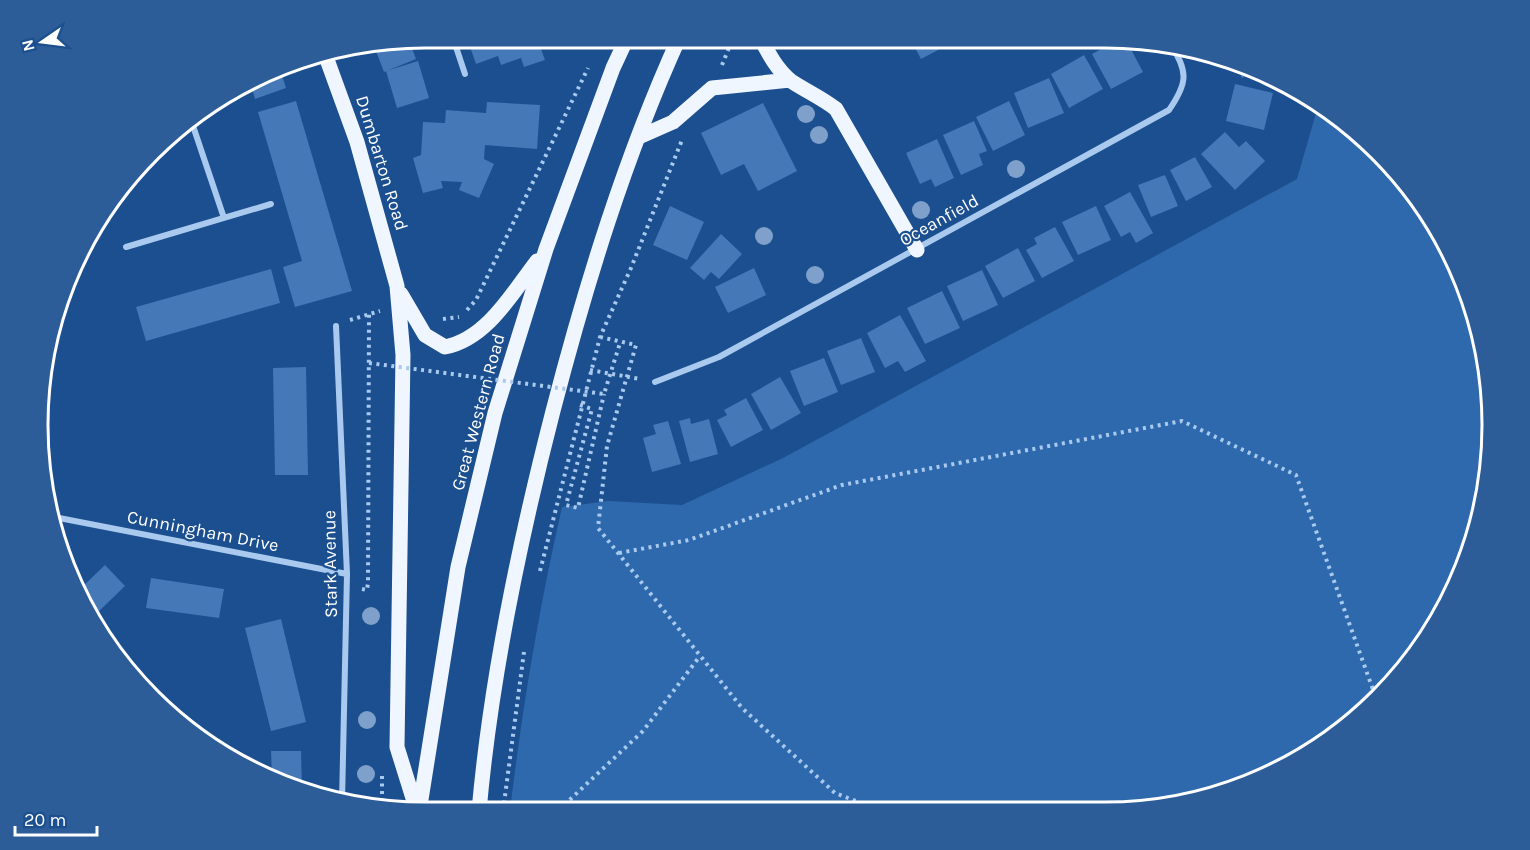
<svg xmlns="http://www.w3.org/2000/svg" width="1530" height="850" font-family="Karla,sans-serif">
<rect width="100%" height="100%" fill="#1b4f8f"/>
<path fill="#2e69ad" d="M1318,106L1412,189L1479,324L1489,475L1441,618L1396,681L1320,747L1230,792L1155,809L510,811C522,709 539,608 562,507L608,501L682,505L783,458L1297,179Z"/>
<path fill="#4478b7" d="M467,38H537L545,60L524,67L521,58L501,65L498,56L476,64Z
M910,38H953L955,41L921,59Z
M1121,38H1125L1143,72L1111,89L1092,54Z
M409,40L416,59L384,72L374,46Z
M1084,55L1103,89L1069,108L1051,74Z
M1227,60L1256,72L1242,78L1237,67L1231,69Z
M418,61L429,98L397,108L386,71Z
M280,69L286,88L255,99L251,85Z
M1049,78L1064,113L1028,128L1014,93Z
M1235,84L1273,93L1264,130L1226,121Z
M296,101L352,291L295,307L283,267L302,261L258,112Z
M1009,101L1025,135L993,151L976,117Z
M487,102L540,105L537,149L485,145L484,159L494,164L479,198L459,190L462,182L441,181L443,188L423,193L413,158L421,155L423,122L445,123L446,110L486,113Z
M763,103L797,171L758,191L744,164L721,175L701,133Z
M974,121L987,151L979,154L983,165L961,175L943,135Z
M1225,132L1239,147L1246,141L1265,161L1235,190L1201,154Z
M937,139L954,178L935,187L931,179L920,184L906,153Z
M1195,157L1212,187L1186,201L1170,170Z
M1165,175L1178,206L1151,217L1138,185Z
M1130,192L1153,233L1136,243L1130,232L1121,237L1104,206Z
M670,206L704,222L687,260L653,245Z
M1096,206L1111,240L1078,255L1062,222Z
M1055,227L1074,261L1042,278L1026,250L1037,244L1034,238Z
M721,234L742,254L719,279L711,272L704,280L690,268Z
M1018,248L1035,281L1003,298L985,266Z
M754,268L766,295L728,313L715,287Z
M271,269L280,303L146,341L136,307Z
M982,270L998,305L963,321L947,286Z
M942,291L960,328L925,344L907,308Z
M900,315L926,361L905,372L898,361L885,368L867,333Z
M861,338L875,372L841,385L827,351Z
M824,358L838,392L804,406L790,371Z
M306,367L308,475H275L273,368Z
M780,377L801,413L771,430L751,394Z
M746,398L763,430L731,447L717,420L727,415L724,410Z
M690,418L691,424L709,419L718,454L690,462L679,421Z
M668,421L681,464L652,472L643,438L656,434L653,425Z
M105,565L125,586L94,616L78,591Z
M151,578L224,589L219,618L146,608Z
M281,619L306,722L271,731L245,628Z
M271,751H301L302,790L272,777Z"/>
<g fill="none" stroke-linecap="round" stroke-linejoin="round">
<path stroke="#a9c9ee" stroke-width="4" stroke-dasharray="3 4.5" stroke-linecap="butt" d="M722,65L733,38
M467,310L476,300L588,68
M443,319L459,317
M350,320L380,311
M600,337L636,345L607,446L598,528L742,708L835,793L879,810
M590,370L640,379
M580,405L592,409L566,505L578,508L604,394
M619,553L689,540L842,485L1182,421L1296,475L1376,698
M540,571L600,337L631,268L682,140
M362,589L367,590L368,583L369,313
M382,809V776
M503,811L524,652
M561,811V808L643,731L700,656"/>
<path stroke="#a9c9ee" stroke-width="6" d="M453,38L465,74
M190,117L224,218
M126,247L271,204
M336,326L347,574L342,802
M655,382L719,357L1169,110C1187,84 1189,72 1171,45
M54,517L347,574"/>
<path stroke="#f0f6ff" stroke-width="15" d="M761,38C767,52 778,71 791,81C806,91 822,98 836,109L917,250
M325,54L357,142L397,286L403,355L397,747L417,811
M639,137L673,122L712,88L790,80
M401,294L425,335L445,347C487,339 513,292 537,261
M479,811C491,676 519,543 553,411C586,284 625,157 679,38
M419,812L458,567L495,413L546,249L613,68L627,38"/>
<path stroke="#a9c9ee" stroke-width="4" stroke-dasharray="3 4.5" stroke-linecap="butt" d="M369,363L604,394L620,343"/>
</g>
<g fill="#7ea0ca">
<circle cx="806" cy="114" r="9"/>
<circle cx="819" cy="135" r="9"/>
<circle cx="1016" cy="169" r="9"/>
<circle cx="921" cy="210" r="9"/>
<circle cx="764" cy="236" r="9"/>
<circle cx="815" cy="275" r="9"/>
<circle cx="371" cy="616" r="9"/>
<circle cx="367" cy="720" r="9"/>
<circle cx="366" cy="774" r="9"/>
</g>
<g text-anchor="middle" stroke-width="4.5" stroke-linejoin="round" paint-order="stroke">
<g font-size="18" fill="#fff" stroke="#1b4f8f">
<text transform="translate(382 163) rotate(73)" y="6">Dumbarton Road</text>
<text transform="translate(939 220) rotate(-29)" y="6">Oceanfield</text>
<text transform="translate(478 412) rotate(-75)" y="6">Great Western Road</text>
<text transform="translate(203 531) rotate(11)" y="6">Cunningham Drive</text>
<text transform="translate(330 564) rotate(-91)" y="6">Stark Avenue</text>
</g>
</g>
<path d="M0 0H1530V850H0ZM425 48H1105A377 377 0 0 1 1482 425V425A377 377 0 0 1 1105 802H425A377 377 0 0 1 48 425V425A377 377 0 0 1 425 48Z" fill="#2d5d98" fill-rule="evenodd"/>
<path fill="none" stroke="#fff" stroke-width="3" d="M425 48H1105A377 377 0 0 1 1482 425V425A377 377 0 0 1 1105 802H425A377 377 0 0 1 48 425V425A377 377 0 0 1 425 48Z"/>
<g transform="translate(42 42) rotate(256)" stroke="#1b4f8f" stroke-width="4.5" paint-order="stroke">
<path d="M0-4.5L10 22L0 15L-10 22Z" fill="#ffffff"/>
<text y="-9" font-size="16" font-weight="bold" text-anchor="middle" fill="#ffffff">N</text>
</g>
<path d="M15 826v9h82v-9" fill="none" stroke="#ffffff" stroke-width="3"/>
<text x="24" y="826" font-size="18" fill="#ffffff" stroke="#1b4f8f" stroke-width="4.5" paint-order="stroke">20 m</text>
</svg>
